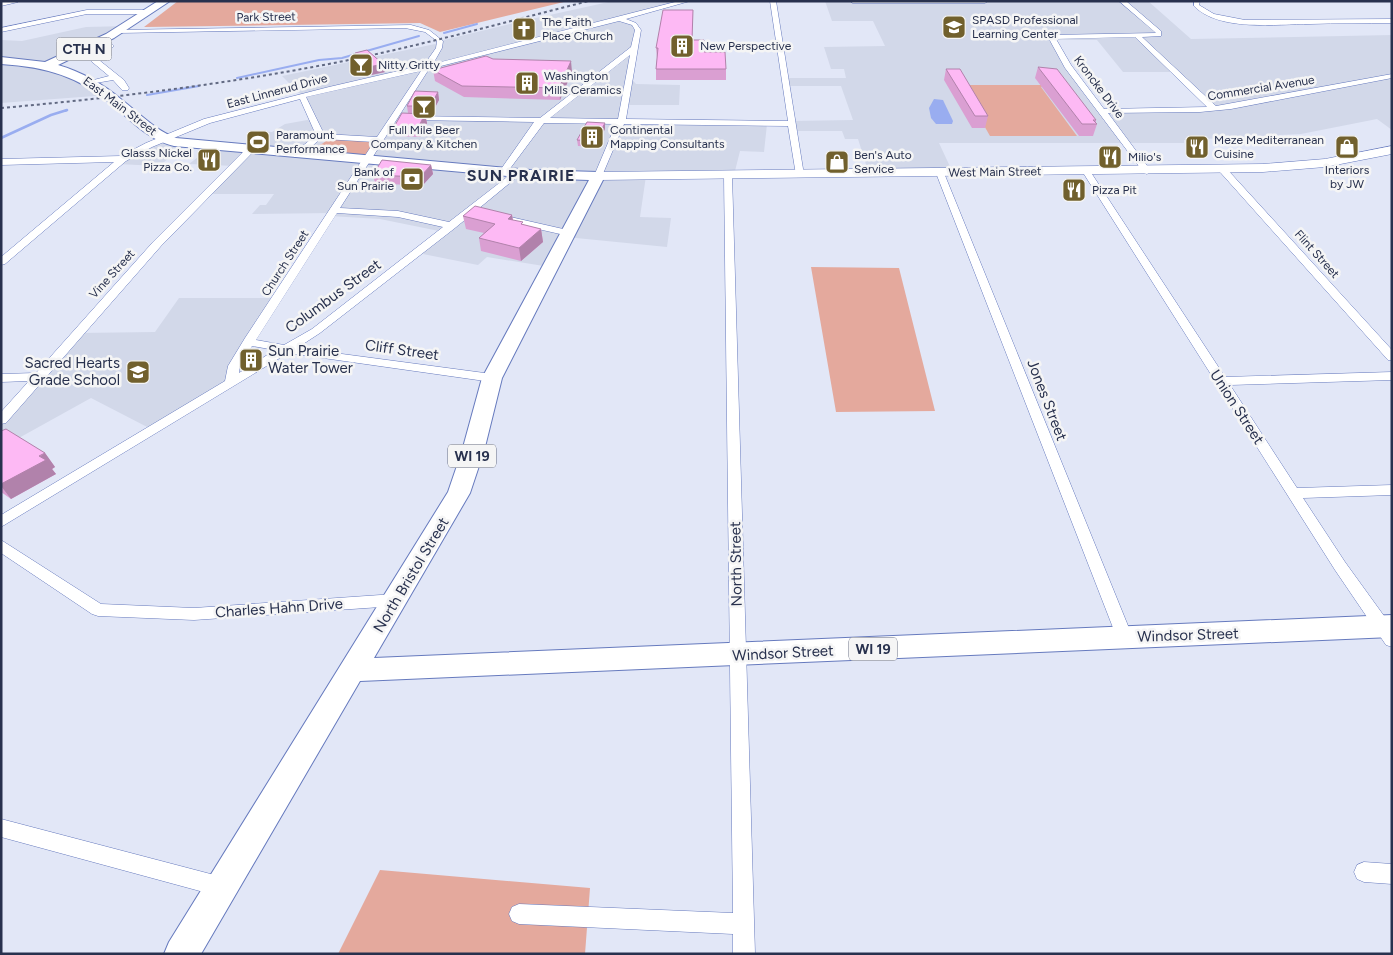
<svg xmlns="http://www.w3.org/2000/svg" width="1393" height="955" font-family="Figtree,sans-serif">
<rect width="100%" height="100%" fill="#e2e7f7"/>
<path fill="#d2d8e9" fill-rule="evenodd" d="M613,1H687L622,19L636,26L629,76L636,84L680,85L679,105H624L621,122L767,124L764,152L740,151L734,175L646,176L640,217L671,218L667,247L566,237L550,267L487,257L478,265L418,253L444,232L380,219L330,216L332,213L252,214L260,205H266L274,194H208L235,166L189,164L211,147L240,150L259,131L272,132L285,124L313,119L302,96L282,76L440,43V41L518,22Z
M825,1H1148L1191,39L1392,35V130L1377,119L1301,134L1184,140V143H939L953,173L869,174L858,139H845L842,131H793L791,121L853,120L841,86H786L785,78H846L844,69H831L824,47L885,46L873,21H832ZM1052,40H1097L1123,72H1175L1213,108L1102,111Z
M128,26L49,65L108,95L1,103V40L22,41L86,27Z
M164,139L187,144L159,166L117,164Z
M179,298H277L231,381L153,430L91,398L8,444L1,441V420L78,333L155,332Z"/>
<path fill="#e4a99d" d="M178,1H568L440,32L420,23L144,27Z
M956,85H1045L1041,87L1077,136H990L962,87Z
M318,137L379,140L367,161L297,155C308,146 316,150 327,140L314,141Z
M811,267L899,268L935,411L836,412Z
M380,870L590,888L585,954H338Z"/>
<path fill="#99adf0" d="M934,99L943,100L953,121L952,124H936L931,118L929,108Z"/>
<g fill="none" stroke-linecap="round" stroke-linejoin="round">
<path stroke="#99adf0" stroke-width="2" d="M444,33L477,24
M237,78L319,60L342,58L419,36
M147,95L199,86
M65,111L67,110"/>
<path stroke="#99adf0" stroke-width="2.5" d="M1,138L51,115L67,110"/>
<g stroke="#667abe" stroke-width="1">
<path id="minor" d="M19,1L18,2L1,6V2Z
M679,1H690L626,19L636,23L641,30L626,119L788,121L770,1H776L804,175L803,177H797L796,175L788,126L624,124L602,176L598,179L594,176L616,124L544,123L506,174L503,175L499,172L534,122L409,120L405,118L409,116L540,118L631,47L635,30L632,25L619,21L429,69L340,208L398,211L449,222L515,171H521L522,173L455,228L320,333L297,348L492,374L498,378L496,381L492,382L288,353L1,527V515L225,381L228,366L245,338L374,142L324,139H320L300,157H294V153L316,135L300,99L210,123L152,147L126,161L5,264L1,265V257L114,162L1,165V159L121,156L146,143L204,119L329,87L424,65L436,48L437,41L425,32L405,28L119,33L116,31L117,30L411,25L429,30L443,41L442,48L433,64ZM630,55L618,119L550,118ZM421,71L377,137L324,134L306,97ZM337,213L398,217L443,227L312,329L284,345L256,340ZM252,346L275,350L239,373L240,366Z
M850,1H988L985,3H853Z
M1119,1H1126L1161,31V36L1142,37L1216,106L1392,74V78L1231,109L1200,112L1108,113L1151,171L1147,174L1144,173L1065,68L1048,37L1051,35L1156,33ZM1135,37L1207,107L1104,109L1071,65L1056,39Z
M1194,1H1200L1199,5L1214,14L1245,20L1392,19V23C1365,23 1337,23 1310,24C1277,24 1219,32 1194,6Z
M87,10H149L152,12L149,14H87L1,32V28Z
M98,40L110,42L114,46L99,58V60L124,80L129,88L128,90H122L113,80L90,84L86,82L109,76L91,61L92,55L107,46L96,43L95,42Z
M250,147L253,148V152L161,246L6,423L1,424V412L29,381L1,382V374L36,373L153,242L247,148Z
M1223,167L1226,168L1392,350V360H1388L1220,172V168Z
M1086,168L1090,171L1225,377L1392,372V380L1230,385L1297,488L1392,485V495L1303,498L1345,562L1392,627V647L1386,645L1335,570L1082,171Z
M940,170L944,173L1133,638L1131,643L1125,645L1119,643L1117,638L936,173Z
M728,172L732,175L755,954H733V934L519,924L512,921L509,914L512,907L519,904L733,913L724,175Z
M506,216L572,231L574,233L569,236L503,221L501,219Z
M1,540L101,604L194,608L395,594L401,596L403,600L401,604L395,606L194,620L98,616L92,614L1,553Z
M1,819L222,877L229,880L232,887L229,894L222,897L1,837Z
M1364,862L1392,864V884L1364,882L1357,879L1354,872L1357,865Z"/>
</g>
<g stroke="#667abe" stroke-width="1">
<path id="secondary" d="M1392,146V154L1325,167L1263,172L598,180L591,176L598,172L1263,164L1325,159Z"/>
</g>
<g stroke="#667abe" stroke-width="2">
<path id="primary" d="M158,1H170L114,38L58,65C82,72 103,84 122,100C140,114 155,130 176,138L530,170L598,172L603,173L605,176L502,378L484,451L470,493L374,658L1392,615V637L360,681L201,954H164L169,942L448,492L462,451L482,378L589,180L530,178L174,146C149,140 132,122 114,106C78,76 47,67 1,64V57L45,62L106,34Z"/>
</g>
<use href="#minor" fill="#fff" fill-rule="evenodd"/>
<use href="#secondary" fill="#fff" fill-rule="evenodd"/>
<use href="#primary" fill="#fff" fill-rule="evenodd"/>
<path stroke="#616982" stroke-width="2" stroke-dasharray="3 3" stroke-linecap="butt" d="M1,108C114,98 227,84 339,62C423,45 506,22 589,1"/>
</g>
<path fill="#da9fd2" d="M693,10L692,40L704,52L726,69V80H656V69L657,58L656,48Z
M355,53L385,72L371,75L357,61Z
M1038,67L1096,120V123L1097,124L1093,136H1079L1035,78Z
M946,69L988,116L985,128H972L944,80Z
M433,70L572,72L560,100L464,97L435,81Z
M438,92L439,100L431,115H425L427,123L420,137L396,136L394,127L408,113L407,106Z
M605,129L596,147L578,146L577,140Z
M431,165L433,174L422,186L375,183L373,175Z
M512,215L513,220L524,225L541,229L543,242L521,261L481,251L479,238L484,233L466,229L463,216Z
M1,431L45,453L55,467L52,469L56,474L11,499L1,492Z"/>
<path fill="#b182ab" d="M571,61L572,72L560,100L559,88Z
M383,64L385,72L371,75L369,67Z
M438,92L439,100L431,115L430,106Z
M425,114L427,123L420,137L418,128Z
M605,123V129L596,147L595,141Z
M431,165L433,174L422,186L420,177Z
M512,215L514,228L508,219Z
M541,229L543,242L521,261L519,248Z
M45,453L55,467L52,469L56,474L11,499L1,486V484Z"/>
<path fill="#fdb9f4" stroke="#b182ab" d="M663,10H693L692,40H704V52H725L726,69H656L658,48H656Z
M367,50L383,64L369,67L355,53Z
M486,56L493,59L571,61L559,88L462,86L433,70Z
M1038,67L1057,69L1096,120H1093L1097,124H1082Z
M946,69H960L988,116H975Z
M415,91L438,92L430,106H407Z
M402,113L425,114L418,128L394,127Z
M587,122L605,123L595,141L577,140Z
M382,160L431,165L420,177L373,175Z
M475,206L512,215L508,219L523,222L521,224L541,229L519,248L479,238L495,224L463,216Z
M6,429L45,453L39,456L46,460L1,484V431Z"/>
<defs>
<g id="school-square" transform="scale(1.25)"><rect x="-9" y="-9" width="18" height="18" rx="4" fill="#71602d" stroke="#f5f5f5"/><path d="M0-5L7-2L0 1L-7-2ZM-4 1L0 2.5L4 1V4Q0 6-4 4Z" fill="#fff"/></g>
<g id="church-square" transform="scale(1.25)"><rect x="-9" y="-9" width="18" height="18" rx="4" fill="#71602d" stroke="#f5f5f5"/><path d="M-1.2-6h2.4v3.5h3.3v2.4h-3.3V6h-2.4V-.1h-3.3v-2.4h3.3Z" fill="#fff"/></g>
<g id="building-square" transform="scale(1.25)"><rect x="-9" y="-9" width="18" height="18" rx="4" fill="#71602d" stroke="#f5f5f5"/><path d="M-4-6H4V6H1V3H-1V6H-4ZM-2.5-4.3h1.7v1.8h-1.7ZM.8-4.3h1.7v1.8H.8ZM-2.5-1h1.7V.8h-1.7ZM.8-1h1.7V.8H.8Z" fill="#fff"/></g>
<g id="bar-square" transform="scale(1.25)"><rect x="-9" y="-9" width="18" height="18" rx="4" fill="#71602d" stroke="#f5f5f5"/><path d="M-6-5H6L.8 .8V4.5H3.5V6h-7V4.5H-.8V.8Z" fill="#fff"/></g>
<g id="stadium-square" transform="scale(1.25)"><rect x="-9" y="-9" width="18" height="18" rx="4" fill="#71602d" stroke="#f5f5f5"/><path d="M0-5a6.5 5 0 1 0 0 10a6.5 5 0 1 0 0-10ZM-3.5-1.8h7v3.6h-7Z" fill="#fff"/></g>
<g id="restaurant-square" transform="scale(1.25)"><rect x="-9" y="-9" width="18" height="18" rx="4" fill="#71602d" stroke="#f5f5f5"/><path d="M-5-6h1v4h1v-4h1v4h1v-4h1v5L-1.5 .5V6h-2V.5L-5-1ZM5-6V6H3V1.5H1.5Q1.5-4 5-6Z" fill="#fff"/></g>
<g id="shop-square" transform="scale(1.25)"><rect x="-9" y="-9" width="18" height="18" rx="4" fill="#71602d" stroke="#f5f5f5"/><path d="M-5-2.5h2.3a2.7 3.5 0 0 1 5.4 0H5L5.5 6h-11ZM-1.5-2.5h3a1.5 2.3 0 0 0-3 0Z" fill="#fff"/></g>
<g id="bank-square" transform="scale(1.25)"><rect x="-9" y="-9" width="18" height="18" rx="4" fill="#71602d" stroke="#f5f5f5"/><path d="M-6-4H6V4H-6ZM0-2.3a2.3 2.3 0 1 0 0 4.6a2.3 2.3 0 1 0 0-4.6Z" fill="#fff"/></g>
</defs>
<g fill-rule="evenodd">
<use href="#school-square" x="954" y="27"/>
<use href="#church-square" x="524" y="29"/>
<use href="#building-square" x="682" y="46"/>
<use href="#bar-square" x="361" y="65"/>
<use href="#building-square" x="527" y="83"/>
<use href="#bar-square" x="424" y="107"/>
<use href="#building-square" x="592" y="137"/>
<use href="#stadium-square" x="258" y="142"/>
<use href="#restaurant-square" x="1197" y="147"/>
<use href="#shop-square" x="1347" y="147"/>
<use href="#restaurant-square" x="1110" y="157"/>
<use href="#restaurant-square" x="209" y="160"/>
<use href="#shop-square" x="837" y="162"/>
<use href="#bank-square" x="412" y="179"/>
<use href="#restaurant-square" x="1074" y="190"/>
<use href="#building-square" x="251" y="360"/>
<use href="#school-square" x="138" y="372"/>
</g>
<g text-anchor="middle" stroke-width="5" stroke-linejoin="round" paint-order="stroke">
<g font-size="12" fill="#28314e" stroke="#f5f5f5">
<text transform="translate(266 17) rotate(-1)" y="4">Park Street</text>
<text transform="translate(1099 87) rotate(53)" y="4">Kroncke Drive</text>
<text transform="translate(1261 88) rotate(-9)" y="4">Commercial Avenue</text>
<text transform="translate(277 91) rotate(-15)" y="4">East Linnerud Drive</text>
<text transform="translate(120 106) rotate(37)" y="4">East Main Street</text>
<text transform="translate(995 172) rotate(-1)" y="4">West Main Street</text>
<text transform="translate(1317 254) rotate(48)" y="4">Flint Street</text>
<text transform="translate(285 263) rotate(-57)" y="4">Church Street</text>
<text transform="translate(112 274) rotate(-48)" y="4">Vine Street</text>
</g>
<g font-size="12" fill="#28314e" stroke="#f5f5f5" text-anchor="start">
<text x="972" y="24">SPASD Professional<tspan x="972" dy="14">Learning Center</tspan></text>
<text x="542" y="26">The Faith<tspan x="542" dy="14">Place Church</tspan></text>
<text x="700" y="50">New Perspective</text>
<text x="378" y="69">Nitty Gritty</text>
<text x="544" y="80">Washington<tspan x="544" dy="14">Mills Ceramics</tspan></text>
<text x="424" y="134" text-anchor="middle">Full Mile Beer<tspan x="424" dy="14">Company &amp; Kitchen</tspan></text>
<text x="610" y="134">Continental<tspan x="610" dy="14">Mapping Consultants</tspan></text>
<text x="276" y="139">Paramount<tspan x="276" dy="14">Performance</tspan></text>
<text x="1214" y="144">Meze Mediterranean<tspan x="1214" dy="14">Cuisine</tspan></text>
<text x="192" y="157" text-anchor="end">Glasss Nickel<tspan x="192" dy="14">Pizza Co.</tspan></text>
<text x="854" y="159">Ben's Auto<tspan x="854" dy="14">Service</tspan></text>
<text x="1128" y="161">Milio's</text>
<text x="1347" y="174" text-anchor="middle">Interiors<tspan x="1347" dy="14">by JW</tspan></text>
<text x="394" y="176" text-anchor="end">Bank of<tspan x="394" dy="14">Sun Prairie</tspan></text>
<text x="1092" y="194">Pizza Pit</text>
</g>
<g fill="#f5f5f5" stroke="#666c80" stroke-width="1">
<rect x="56.5" y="37.5" width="55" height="23" rx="4"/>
<rect x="448" y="444.5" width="48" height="23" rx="4"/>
<rect x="849" y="637.5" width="48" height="23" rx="4"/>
</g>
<g font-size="14" font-weight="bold" fill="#28314e">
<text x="84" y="54">CTH N</text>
<text x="472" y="461">WI 19</text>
<text x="873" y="654">WI 19</text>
</g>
<g font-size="15" fill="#28314e" stroke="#f5f5f5">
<text transform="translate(333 296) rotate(-36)" y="5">Columbus Street</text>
<text transform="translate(402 350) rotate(8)" y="5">Cliff Street</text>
<text transform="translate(1047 400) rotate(69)" y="5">Jones Street</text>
<text transform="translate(1237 407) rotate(57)" y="5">Union Street</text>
<text transform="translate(736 564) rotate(-91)" y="5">North Street</text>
<text transform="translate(411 575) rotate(-59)" y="5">North Bristol Street</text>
<text transform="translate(279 608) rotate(-4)" y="5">Charles Hahn Drive</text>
<text transform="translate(1188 635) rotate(-2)" y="5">Windsor Street</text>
<text transform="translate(783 653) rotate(-3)" y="5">Windsor Street</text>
</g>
<g font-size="15" fill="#28314e" stroke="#f5f5f5" text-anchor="start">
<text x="268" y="356">Sun Prairie<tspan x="268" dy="17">Water Tower</tspan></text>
<text x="120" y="368" text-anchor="end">Sacred Hearts<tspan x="120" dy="17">Grade School</tspan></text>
</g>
<g font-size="16" font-weight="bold" letter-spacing="1" fill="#28314e" stroke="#f5f5f5">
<text x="521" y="181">SUN PRAIRIE</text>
</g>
</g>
<rect width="1393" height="955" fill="none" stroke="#28314e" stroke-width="5"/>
</svg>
